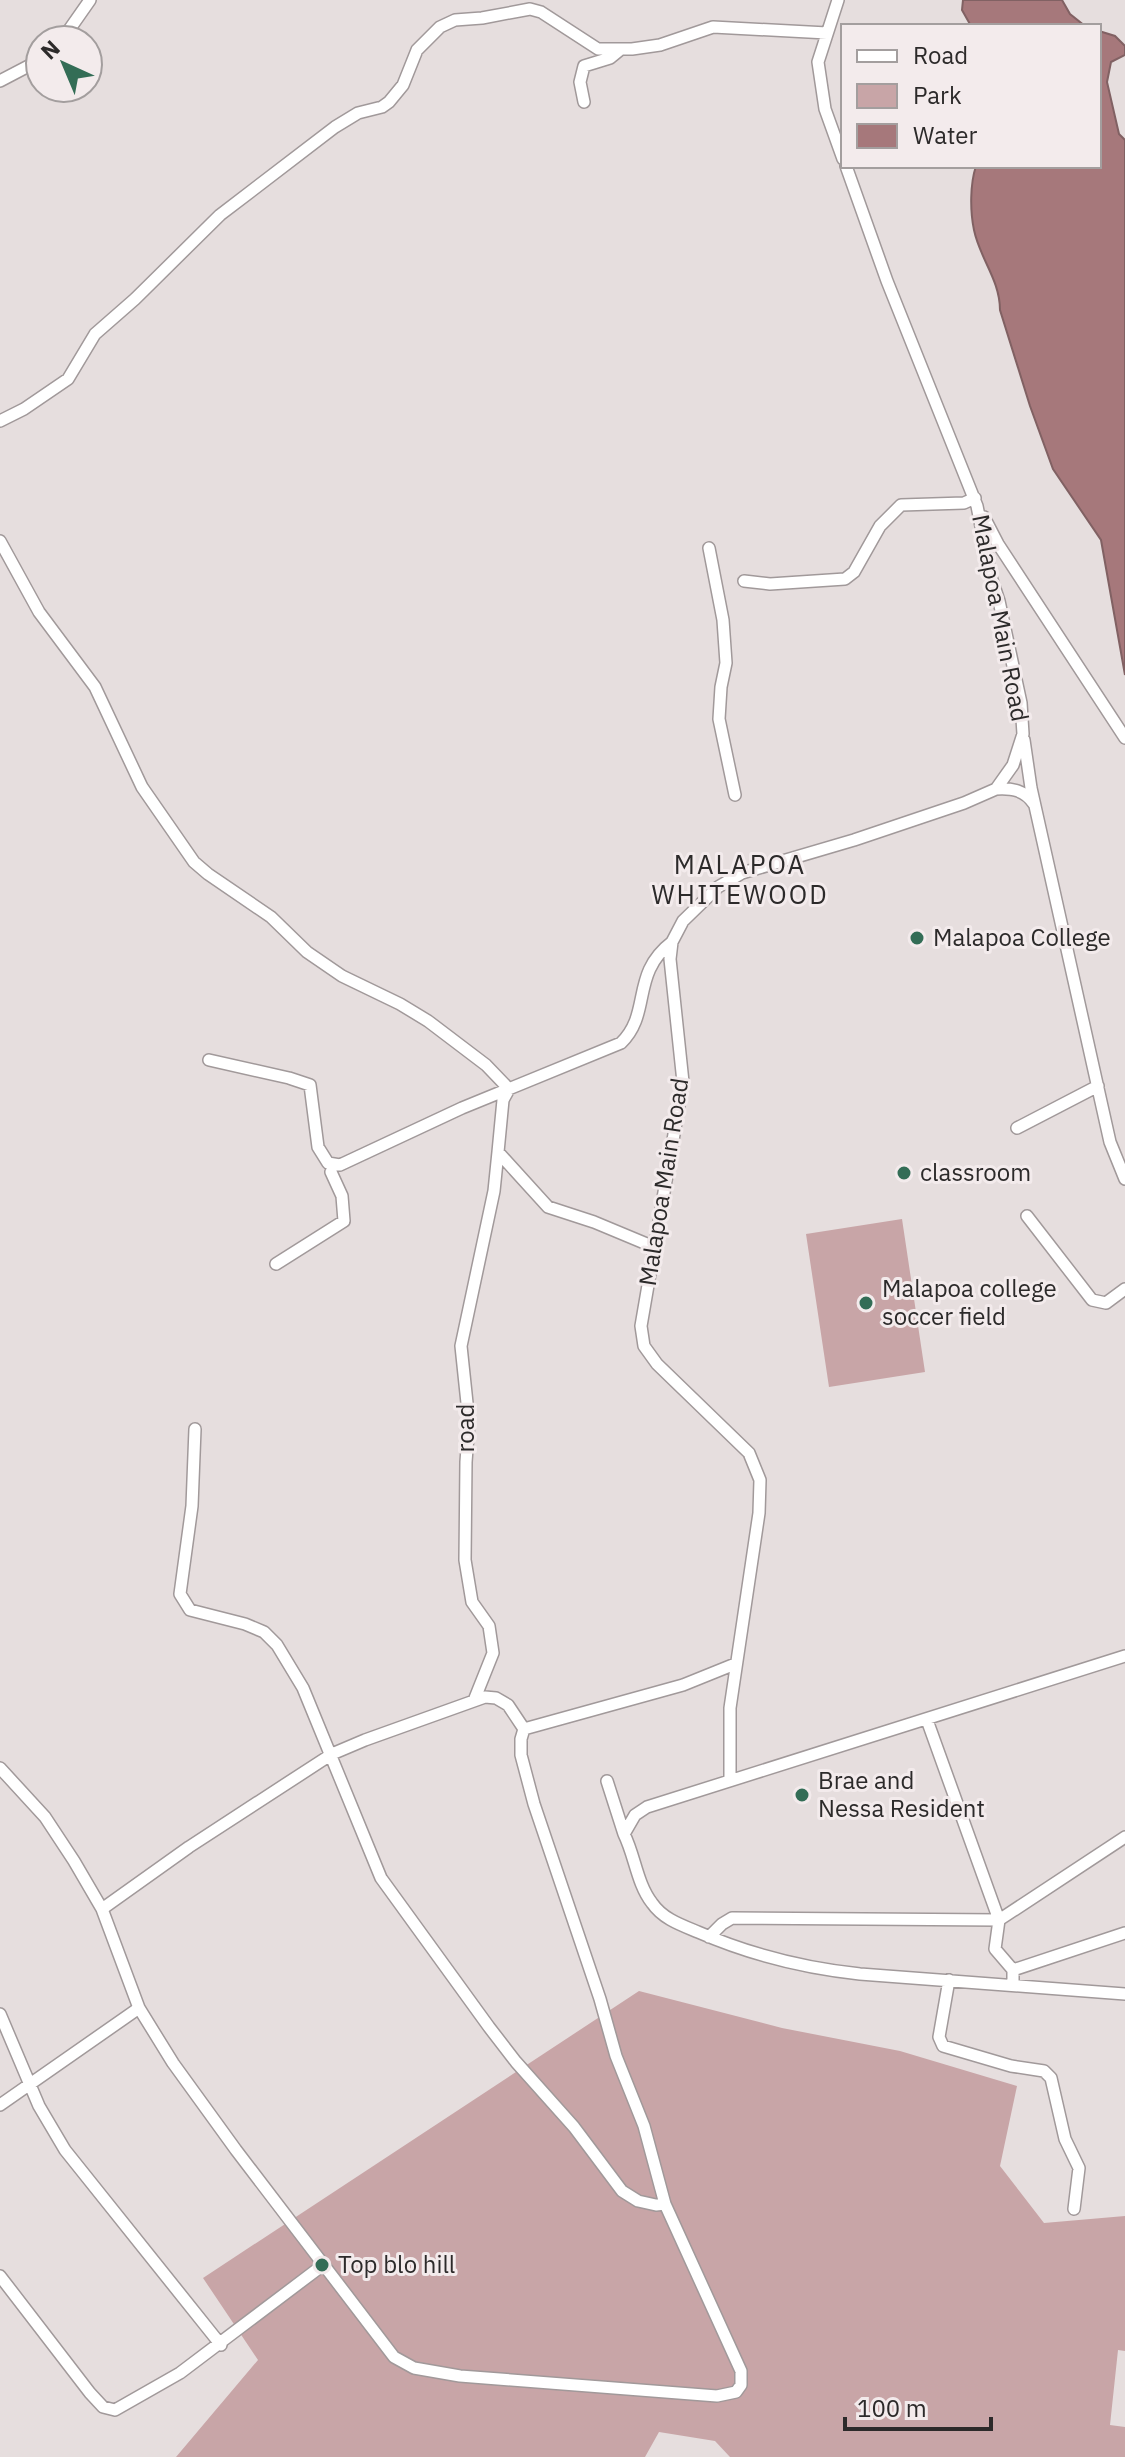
<svg xmlns="http://www.w3.org/2000/svg" width="1125" height="2457" font-family="'IBM Plex Sans',sans-serif">
<rect width="100%" height="100%" fill="#e6dede"/>
<path fill="#c8a5a7" d="M902,1219L925,1372L829,1387L806,1234Z
M639,1991L782,2028L900,2051L1017,2086L1000,2166L1044,2223L1125,2216V2351L1118,2350L1110,2425L1125,2427V2457H730L715,2441L659,2432L645,2457H176L258,2360L203,2278Z"/>
<path fill="#a6787b" stroke="#816163" stroke-width="2" d="M963,0H1062L1070,14L1085,26H971L962,10Z
M1099,31L1115,36L1125,46V55L1111,62L1107,82L1119,134L1125,140V675L1101,540L1053,469L1030,406L1000,310C1000,280 980,259 974,230C970,211 970,184 976,166H1099Z"/>
<g fill="none" stroke-linecap="round" stroke-linejoin="round">
<g stroke="#a1999a" stroke-width="14">
<path id="minor" d="M838,0L818,62L825,109L843,159
M62,40L90,0
M0,81L40,60
M584,102L580,82L584,66L610,58L621,49
M0,421L24,409L68,379L95,334L135,299L220,215L335,127L358,113L382,107L389,102L403,85L417,50L440,27L455,20L482,18L530,9L541,12L598,49H632L660,45L713,27L827,33
M984,517L998,544L1125,738
M0,541L39,612L95,687L142,787L194,862L208,874L271,917L307,952L342,976L400,1004L428,1021L486,1065L509,1089
M709,548L723,620L726,663L721,687L719,719L735,795
M744,581L770,584L845,579L854,572L880,526L901,505L964,503L975,498
M1024,740L1031,788L1110,1142L1125,1179
M996,789C1012,788 1025,790 1034,804
M209,1060L289,1078L310,1085L318,1147L328,1163L340,1165L462,1108L621,1043C652,1013 630,974 672,942
M509,1089L503,1100L498,1152L548,1207L594,1222L654,1247
M1017,1128L1098,1086
M1027,1216L1092,1300L1106,1303L1125,1289
M276,1264L344,1221L342,1196L331,1172
M195,1429L192,1506L180,1594L190,1610L245,1624L264,1632L277,1645L303,1688L381,1878L489,2027L516,2062L574,2127L622,2191L638,2201L656,2205L665,2204
M1125,1656L647,1807L635,1815L624,1834C635,1856 637,1884 652,1903C663,1919 681,1925 698,1932C751,1955 803,1968 860,1974L1125,1994
M475,1698L493,1653L489,1626L472,1602L465,1560L466,1462L469,1422L461,1346L494,1191L498,1152
M927,1720L999,1920L995,1949L1013,1970V1985
M524,1729L683,1685L735,1664
M0,1768L45,1817L74,1861L102,1909L139,2008L173,2063L236,2150L394,2357L414,2368L460,2376L717,2396L736,2392L741,2385V2371L665,2204L644,2126L616,2056L600,1999L534,1804L521,1755V1739L524,1729L508,1705L496,1698L485,1697L365,1740L332,1754L189,1847L102,1909
M730,1780V1708L759,1513L760,1480L749,1453L657,1364L644,1346L641,1326L683,1082L670,959L672,942L683,921L718,887L742,873L854,840L964,803L996,789L1013,765L1023,734L1021,703L999,601L991,577L977,506L887,281L846,166
M607,1781L624,1834
M709,1937L722,1924L732,1918L999,1920L1125,1837
M1013,1970L1125,1933
M949,1980L939,2037L943,2046L1011,2066L1044,2071L1051,2078L1065,2139L1079,2168L1074,2209
M0,2014L39,2106L65,2150L221,2345
M0,2105L139,2008
M0,2276L90,2393L103,2407L115,2410L180,2373L323,2265"/>
</g>
<use href="#minor" stroke="#fff" stroke-width="11"/>
</g>
<g fill="#336d56" stroke="#f3ebec" stroke-width="3">
<circle cx="917" cy="938" r="8"/>
<circle cx="904" cy="1173" r="8"/>
<circle cx="866" cy="1303" r="8"/>
<circle cx="802" cy="1795" r="8"/>
<circle cx="322" cy="2265" r="8"/>
</g>
<g text-anchor="middle" stroke-width="6" stroke-linejoin="round" paint-order="stroke">
<g font-size="24" fill="#2c2a2a" stroke="#f3ebec">
<text transform="translate(1000 618) rotate(79)" y="8">Malapoa Main Road</text>
<text transform="translate(664 1182) rotate(-81)" y="8">Malapoa Main Road</text>
<text transform="translate(466 1428) rotate(-90)" y="8">road</text>
</g>
<g font-size="24" fill="#2c2a2a" stroke="#f3ebec" text-anchor="start">
<text x="933" y="946">Malapoa College</text>
<text x="920" y="1181">classroom</text>
<text x="882" y="1297">Malapoa college<tspan x="882" dy="28">soccer field</tspan></text>
<text x="818" y="1789">Brae and<tspan x="818" dy="28">Nessa Resident</tspan></text>
<text x="338" y="2273">Top blo hill</text>
</g>
<g font-size="26" letter-spacing="2" fill="#2c2a2a" stroke="#f3ebec">
<text x="740" y="874">MALAPOA<tspan x="740" dy="30">WHITEWOOD</tspan></text>
</g>
</g>
<rect x="841" y="24" width="260" height="144" fill="#f3ebec" stroke="#a39e9e" stroke-width="2"/>
<rect x="857" y="50" width="40" height="12" fill="#ffffff" stroke="#a39e9e" stroke-width="2"/>
<text x="913" y="64" font-size="24" fill="#2c2a2a">Road</text>
<rect x="857" y="84" width="40" height="24" fill="#c8a5a7" stroke="#a39e9e" stroke-width="2"/>
<text x="913" y="104" font-size="24" fill="#2c2a2a">Park</text>
<rect x="857" y="124" width="40" height="24" fill="#a6787b" stroke="#a39e9e" stroke-width="2"/>
<text x="913" y="144" font-size="24" fill="#2c2a2a">Water</text>
<g transform="translate(64 64) rotate(316)"><circle r="38" fill="#f3ebec" stroke="#a39e9e" stroke-width="2"/>
<path d="M0-6L14 30L0 20L-14 30Z" fill="#336d56"/>
<text y="-12" font-size="22" font-weight="bold" text-anchor="middle" fill="#2c2a2a">N</text>
</g>
<path d="M845 2417v12h146v-12" fill="none" stroke="#2c2a2a" stroke-width="4"/>
<text x="857" y="2417" font-size="24" fill="#2c2a2a" stroke="#f3ebec" stroke-width="6" paint-order="stroke">100 m</text>
</svg>
